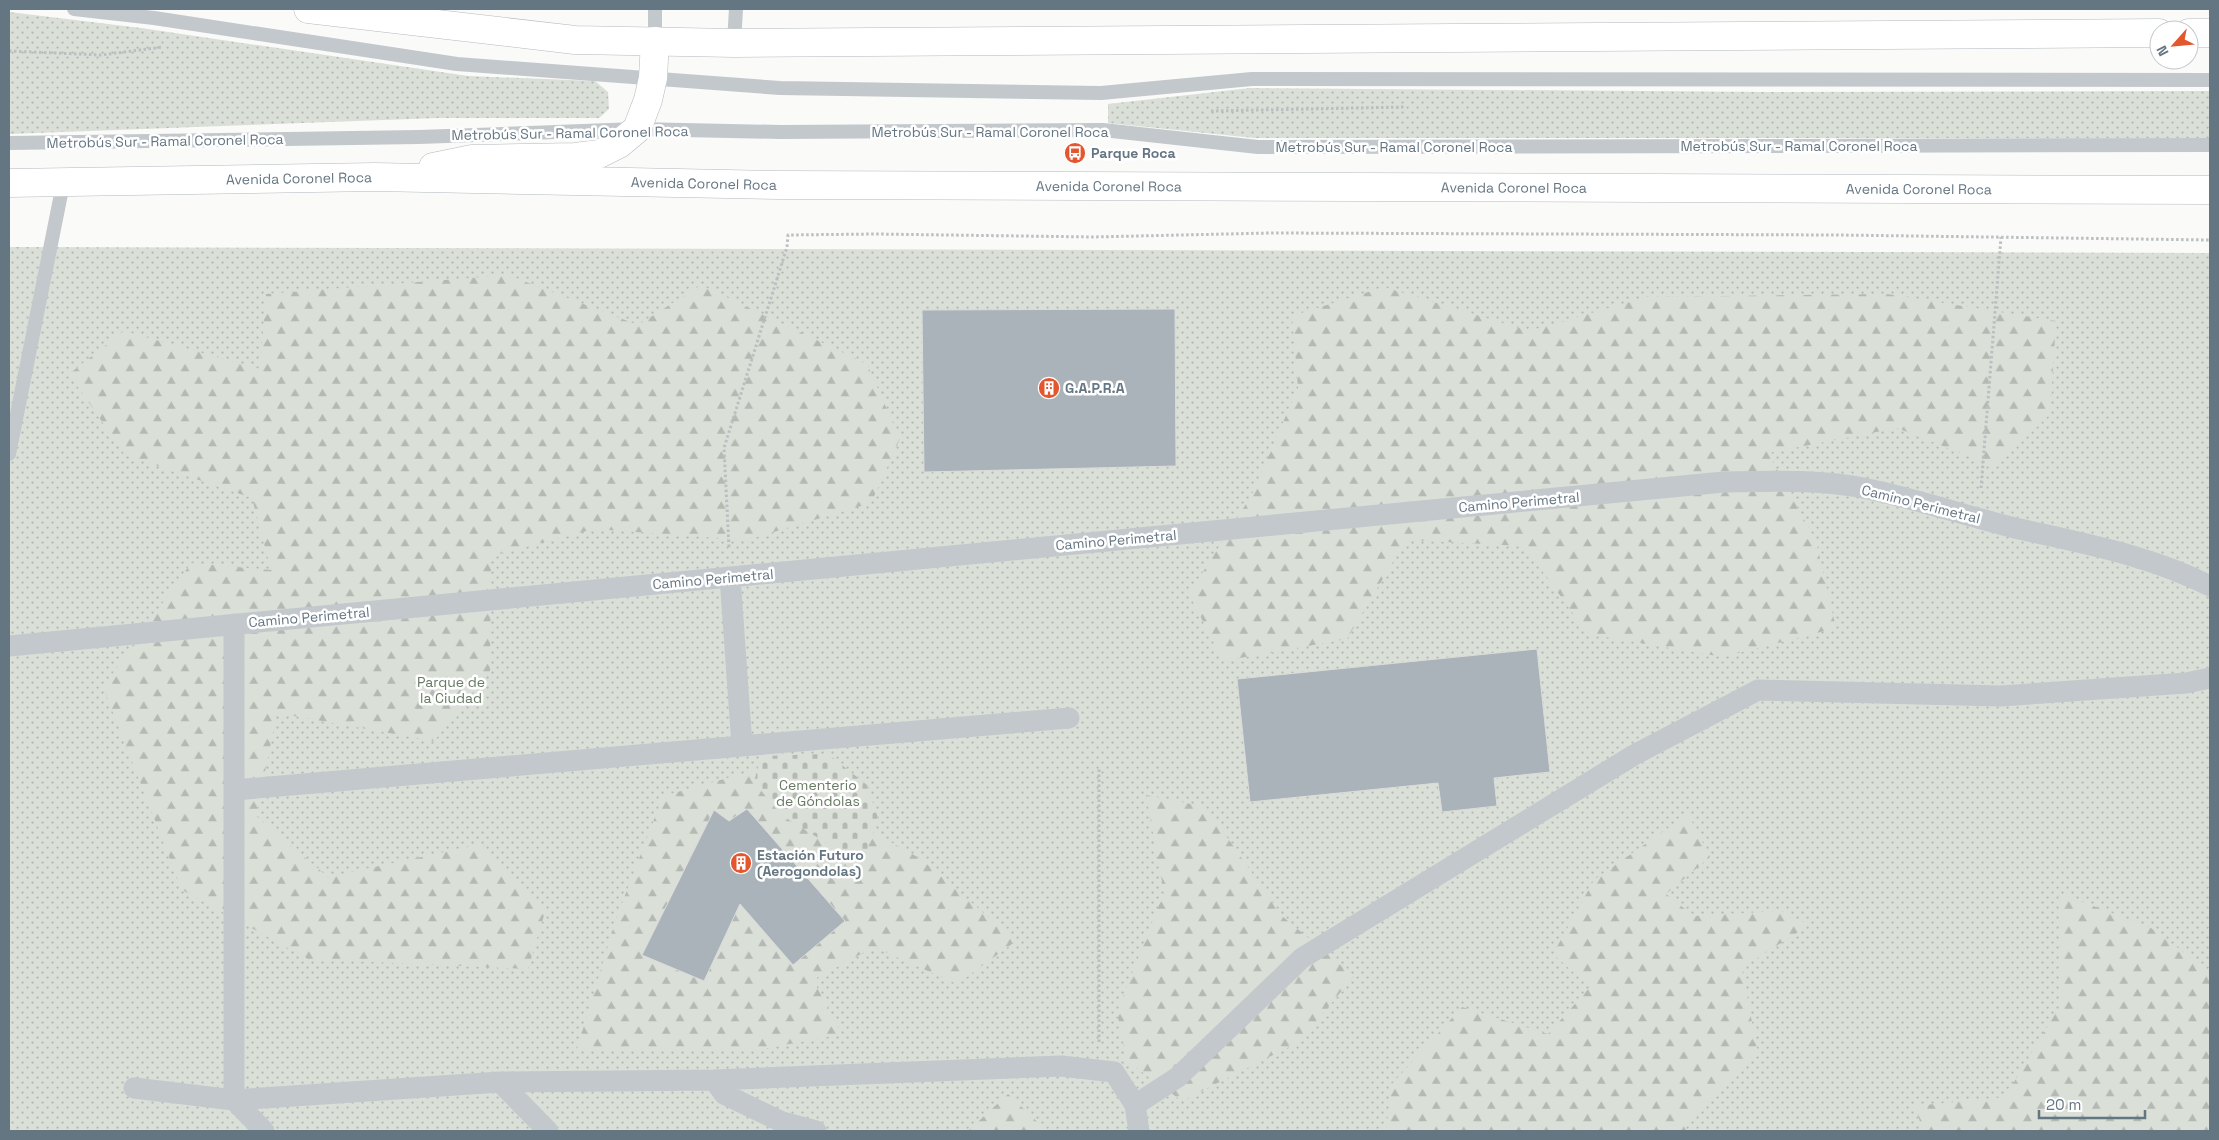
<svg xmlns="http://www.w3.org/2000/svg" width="2219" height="1140" font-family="'Space Grotesk',sans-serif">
<defs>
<pattern id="green-dots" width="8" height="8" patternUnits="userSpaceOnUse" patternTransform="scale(1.25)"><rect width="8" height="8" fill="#dadfd7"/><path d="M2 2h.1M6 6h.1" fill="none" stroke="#b4b9b4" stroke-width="1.8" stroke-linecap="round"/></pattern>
<pattern id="forest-firs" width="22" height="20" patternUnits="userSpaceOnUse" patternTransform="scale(1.25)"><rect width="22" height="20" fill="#dadfd7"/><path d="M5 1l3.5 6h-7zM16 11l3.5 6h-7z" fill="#b4b9b4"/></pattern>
<pattern id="cemetery-stones" width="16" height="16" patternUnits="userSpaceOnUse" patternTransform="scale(1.25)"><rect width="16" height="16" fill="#dadfd7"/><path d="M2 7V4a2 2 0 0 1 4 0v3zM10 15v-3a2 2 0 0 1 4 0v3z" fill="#b4b9b4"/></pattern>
</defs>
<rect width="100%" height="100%" fill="#fafaf8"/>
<path fill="url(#green-dots)" d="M9,12L141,28L468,76L595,81L608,92L609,109L599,118H438L9,134Z
M1250,88L1766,92L2210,91V138H1254L1108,123V104Z
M9,247L2210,253V1131H9Z"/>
<path fill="url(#forest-firs)" d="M508,275L638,325L701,285L867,364L900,439L871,503L747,540L594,529L491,556L490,671L434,741L277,713L256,816L328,877L482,844L545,912L528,969L308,959L182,890L103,687L191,563L271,570L252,498L125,455L69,374L124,331L260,369L266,294Z
M1384,287L1529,331L1647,297L1887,294L2056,321L2050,414L1996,467L1897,428L1768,453L1816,541L1836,628L1723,657L1588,634L1524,546L1406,540L1347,639L1223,661L1189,594L1251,496L1298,388L1292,316Z
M760,769L921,859L1016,941L957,984L874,947L813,980L842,1034L763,1049H577L616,919L663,796Z
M1146,795L1206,807L1282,916L1354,976L1299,1042L1182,1101L1127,1061L1117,1012L1164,892Z
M1688,814L1710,857L1666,894L1694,916L1781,911L1809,925L1742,968L1758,1055L1686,1125L1687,1131H1392L1386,1129L1392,1084L1462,1007L1548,1034L1590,987L1553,954L1594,880Z
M2059,893L2151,928L2210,972V1131H1923L1915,1106L2005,1097L2060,1006Z
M1008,1094L1047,1131H968Z"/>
<path fill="url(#cemetery-stones)" d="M828,754L867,785L878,818L862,865L781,815L754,782L761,756Z"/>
<path fill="#aab3b9" stroke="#dcdcda" d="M1175,309L1176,466L924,472L922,310Z
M1537,649L1550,772L1494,778L1497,806L1442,812L1438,783L1250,802L1237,679Z
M747,809L845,921L793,965L740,904L704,981L642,955L714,810L729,821Z"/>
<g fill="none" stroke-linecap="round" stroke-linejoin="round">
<g stroke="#b3babf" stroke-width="29">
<g id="secondary">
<path d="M308,9L575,40L734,43L2159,33"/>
<path d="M2189,33H2210"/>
<path d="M433,167L472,159L575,157L599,154L619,144L637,129L648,100L653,78L655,41"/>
<path id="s1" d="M9,183L375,177L780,185L2210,190"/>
</g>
</g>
<path stroke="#bbbfc2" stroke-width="3" stroke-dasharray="2.5 2.5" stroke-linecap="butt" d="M9,51L101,55L163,47
M1211,111L1405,107
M1981,488L2001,237
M729,547L724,448L787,247L788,235L875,234L1093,237L1270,233L1839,235L2210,240
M1099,1042V768"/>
<path stroke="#c3c8cc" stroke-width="14" d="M74,9L154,18L457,64L780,88L1101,93L1252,79L2210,80
M655,9V41
M734,43L736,9
M9,143L419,137L637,129L780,132L1103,130L1258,147L2210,145
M9,454L63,184"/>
<path stroke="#c3c8cc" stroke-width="21" d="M730,577L742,746L1069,718
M234,624V1100L264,1131
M9,646L1724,482C1772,481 1821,479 1868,489C1917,499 1966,516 2015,528C2081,543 2149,555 2210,586
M234,790L742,746
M714,1080L724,1094L782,1122L816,1131
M500,1082L548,1131
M134,1088L234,1100L500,1082L714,1080L1061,1066L1114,1072L1135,1105L1139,1131
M1135,1105L1178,1077L1302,958L1634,755L1758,690L2001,696L2186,683L2210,678"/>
<use href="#secondary" stroke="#fff" stroke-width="28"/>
</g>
<defs>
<g id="bus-disc" transform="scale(1.125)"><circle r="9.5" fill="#e4572e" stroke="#fff"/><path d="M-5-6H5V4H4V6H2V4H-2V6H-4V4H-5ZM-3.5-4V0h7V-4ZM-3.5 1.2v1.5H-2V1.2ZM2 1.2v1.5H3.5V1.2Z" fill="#fff"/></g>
<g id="building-disc" transform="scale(1.125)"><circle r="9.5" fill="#e4572e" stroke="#fff"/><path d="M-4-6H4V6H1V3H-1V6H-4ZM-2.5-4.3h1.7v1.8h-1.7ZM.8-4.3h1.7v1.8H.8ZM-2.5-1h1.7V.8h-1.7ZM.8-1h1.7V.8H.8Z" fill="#fff"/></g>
</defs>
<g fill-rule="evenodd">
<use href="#bus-disc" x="1075" y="153"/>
<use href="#building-disc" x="1049" y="388"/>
<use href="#building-disc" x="741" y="863"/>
</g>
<g text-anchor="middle" stroke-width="5" stroke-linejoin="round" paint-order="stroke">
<g font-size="14" fill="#657683" stroke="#fff">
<text x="990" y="137">Metrobús Sur - Ramal Coronel Roca</text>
<text transform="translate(570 133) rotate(-1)" y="5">Metrobús Sur - Ramal Coronel Roca</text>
<text transform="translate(165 141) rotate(-1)" y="5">Metrobús Sur - Ramal Coronel Roca</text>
<text x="1799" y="151">Metrobús Sur - Ramal Coronel Roca</text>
<text x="1394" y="152">Metrobús Sur - Ramal Coronel Roca</text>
<text dy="5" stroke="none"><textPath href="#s1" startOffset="290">Avenida Coronel Roca</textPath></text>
<text dy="5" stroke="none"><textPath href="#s1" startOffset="695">Avenida Coronel Roca</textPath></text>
<text dy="5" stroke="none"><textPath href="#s1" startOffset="1100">Avenida Coronel Roca</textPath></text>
<text dy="5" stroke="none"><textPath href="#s1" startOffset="1505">Avenida Coronel Roca</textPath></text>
<text dy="5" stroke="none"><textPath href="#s1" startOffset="1910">Avenida Coronel Roca</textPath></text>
<text transform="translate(1519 502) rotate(-5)" y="5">Camino Perimetral</text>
<text transform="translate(1921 504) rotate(14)" y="5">Camino Perimetral</text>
<text transform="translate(1116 540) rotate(-5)" y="5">Camino Perimetral</text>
<text transform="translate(713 579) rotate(-5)" y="5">Camino Perimetral</text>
<text transform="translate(309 617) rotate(-5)" y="5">Camino Perimetral</text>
</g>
<g font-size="14" font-weight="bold" fill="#657683" stroke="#fff" text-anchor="start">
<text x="1091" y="158">Parque Roca</text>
<text x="1065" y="393">G.A.P.R.A</text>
<text x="757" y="860">Estación Futuro<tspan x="757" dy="16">(Aerogondolas)</tspan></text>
</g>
<g font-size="14" fill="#687a64" stroke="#fff">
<text x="451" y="687">Parque de<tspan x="451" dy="16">la Ciudad</tspan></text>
<text x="818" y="790">Cementerio<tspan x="818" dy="16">de Góndolas</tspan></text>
</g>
</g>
<rect width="2219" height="1140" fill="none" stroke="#657683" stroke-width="20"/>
<g transform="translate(2174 45) rotate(243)"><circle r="24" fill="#ffffff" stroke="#c1c8cd"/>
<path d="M0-4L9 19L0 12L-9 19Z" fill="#e4572e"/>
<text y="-8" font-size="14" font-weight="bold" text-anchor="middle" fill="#657683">N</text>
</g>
<path d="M2039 1110v8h106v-8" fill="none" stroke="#657683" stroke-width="2.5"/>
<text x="2046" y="1110" font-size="15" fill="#657683" stroke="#ffffff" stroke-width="4" paint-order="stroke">20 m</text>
</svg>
